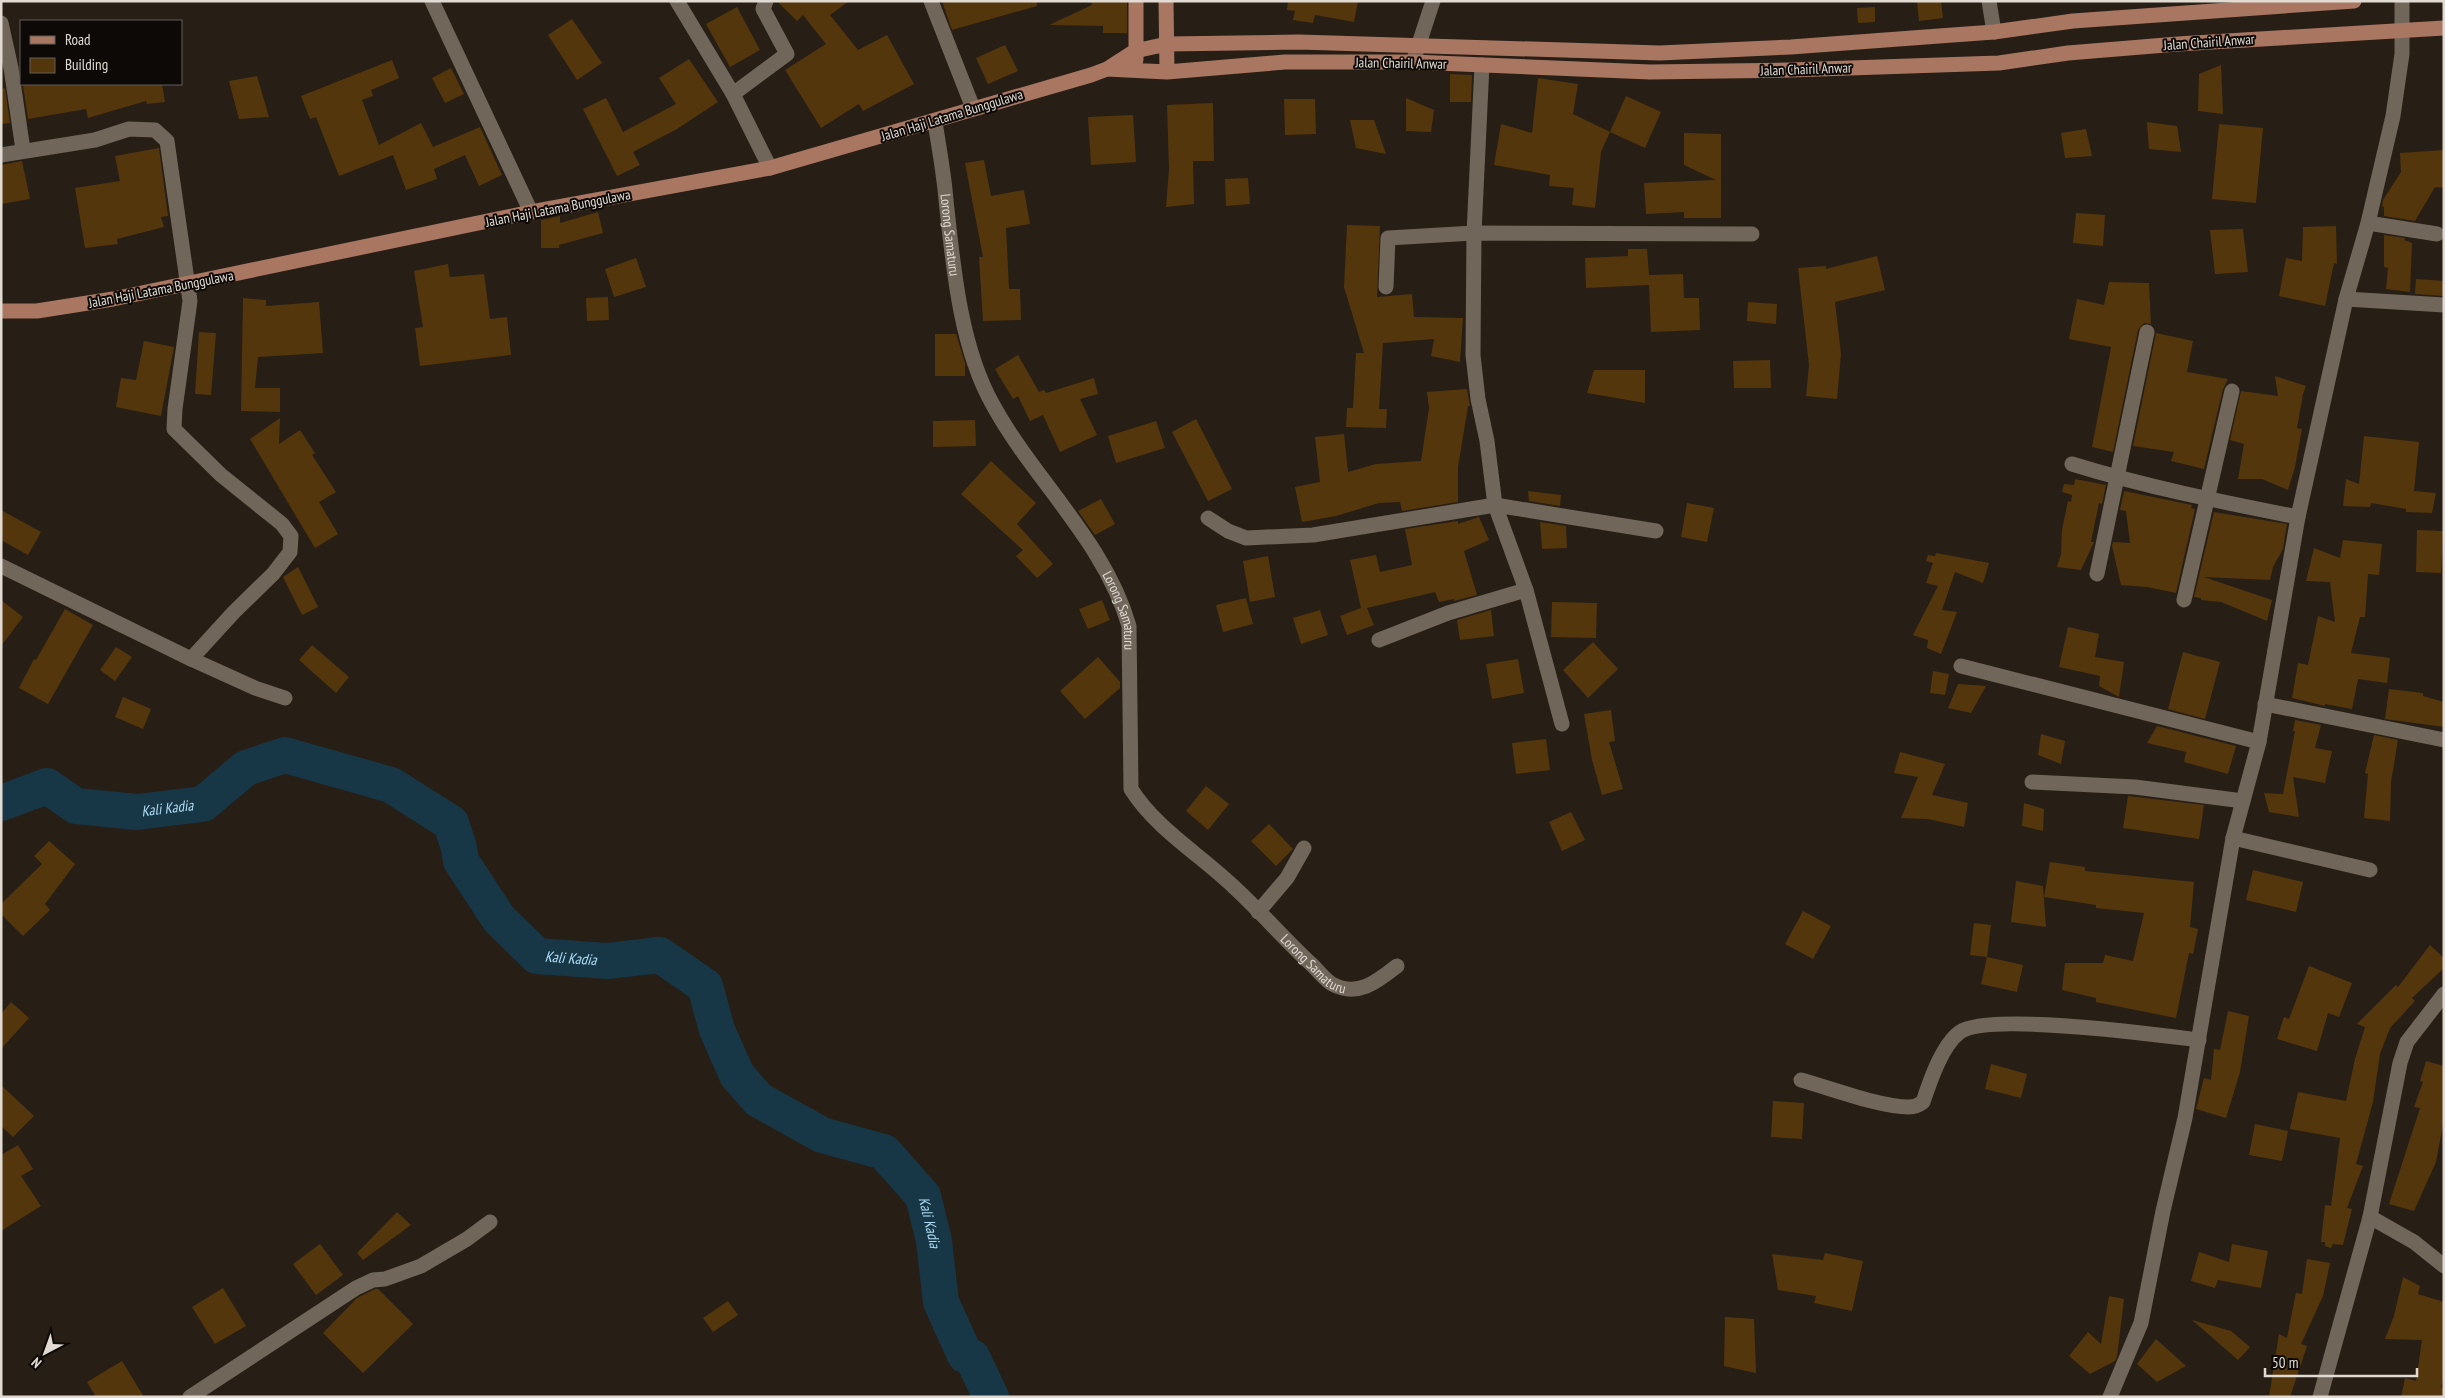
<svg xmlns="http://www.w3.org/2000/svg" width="2445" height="1398" font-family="'PT Sans Narrow',sans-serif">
<rect width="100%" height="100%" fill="#271e15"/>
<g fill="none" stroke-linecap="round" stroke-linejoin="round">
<path stroke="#173746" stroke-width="36" id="s1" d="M1,803L47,786L76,806L137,812L203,804L246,768L285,755L391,785L451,823L459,848L461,861L499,919L537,956L607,961L660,955L705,986L717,1030L737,1075L759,1100L822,1135L884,1152L923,1196L934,1241L941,1302L965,1355L972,1357L991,1397"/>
</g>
<path fill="#54360d" d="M777,1H849L830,15L858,50L887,35L914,84L863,111L859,104L821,128L785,70L826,44L803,15L797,21Z
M942,1H1037V6L952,30Z
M1091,1H1127V33H1103V26L1049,25L1092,5Z
M1288,1H1358L1354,22L1315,15L1313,23L1293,20L1295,11L1287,10Z
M1917,1H1941L1943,18L1919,21Z
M737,7L760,50L730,67L706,24Z
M1875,7V22L1858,23L1857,8Z
M572,19L602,63L577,80L548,35Z
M1005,45L1018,71L988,84L976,58Z
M689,59L718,102L677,129L633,152L640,165L617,176L583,109L606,98L623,132L676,104L659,78Z
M392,60L399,78L371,90L373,96L362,100L379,145L421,123L433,147L480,127L502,175L479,186L465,155L434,169L437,179L406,190L393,155L339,176L316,117L310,119L301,96Z
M2221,65L2223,114L2198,111L2199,74Z
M451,68L464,94L445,103L432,78Z
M1450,74L1472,75L1471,102H1450Z
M257,76L269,117L239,119L229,81Z
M1538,78L1578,84L1573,114L1610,132L1601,152L1595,208L1572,205L1574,188L1549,186L1550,175L1494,165L1501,124L1532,133Z
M30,84H162L165,102L147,104L146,101L88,118L86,109L28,119L23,85Z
M5,88L10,123L1,124V89Z
M1626,96L1661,112L1645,148L1610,132Z
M1406,98L1434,110L1431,132L1406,131Z
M1284,99H1315L1316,134L1285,135Z
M1213,103L1214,161H1193L1194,204L1166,207L1169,169L1167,105Z
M1133,115L1136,162L1091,165L1088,117Z
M1350,120H1374L1386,154L1356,148Z
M2147,122L2177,126L2181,152L2149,149Z
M2219,124L2263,128L2256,203L2212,199Z
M2086,129L2092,156L2065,158L2061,133Z
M1684,133L1721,134V218H1684V212L1646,214L1644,183L1716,180L1684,165Z
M159,148L168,216L161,217L164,227L117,239L118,244L85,248L75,188L120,181L115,156Z
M2444,150V188L2435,187L2415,221L2384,216V207L2382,206L2383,200L2401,172L2400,153Z
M984,160L991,196L1024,190L1030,224L1006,228L1009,289H1020L1021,320L983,321L979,257H983L965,163Z
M22,161L30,199L1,204V165Z
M1248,178L1250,204L1226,206L1225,179Z
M598,212L603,233L559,245V248H541V220L560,216V223Z
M2076,213L2105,215L2103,246L2073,243Z
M1347,225L1380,226L1377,297L1412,294L1414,317L1463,318L1460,362L1431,356L1434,339L1383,343L1379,409H1387L1386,428L1346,427L1347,408H1353L1356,353H1364L1344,287Z
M2336,226L2337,264L2334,263L2325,306L2279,296L2286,258L2302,261L2303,227Z
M2243,229L2248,272L2215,274L2210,230Z
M2384,235L2405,238L2404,240L2412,243L2410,292L2386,289L2388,268L2384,267Z
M1628,249H1647L1649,275L1683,274L1684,298H1699L1700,330L1651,332L1649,285L1586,288L1585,258L1628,256Z
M1877,256L1885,290L1835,302L1841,354L1837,399L1806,396L1809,365L1798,268L1826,266V269Z
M636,258L646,287L614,297L605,269Z
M448,264L450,277L484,274L490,319L507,317L511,355L420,366L415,328L423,327L414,271Z
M2416,279L2444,281V296L2415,294Z
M2109,282L2149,283L2151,324L2144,323L2138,330L2113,452L2092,447L2111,347L2069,339L2077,299L2104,305Z
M608,297L609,320L587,321L586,298Z
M243,298L266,300V306L319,302L323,353L258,357L255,388H280V412L241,411Z
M1748,302L1777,304L1776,324L1747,321Z
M199,332L216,333L211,395L195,394Z
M2156,333L2193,341L2187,372L2228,379L2223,389L2204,469L2171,461L2174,452L2133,446Z
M935,334H956L965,363V376H935Z
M144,341L174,347L161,416L116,407L121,378L136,380Z
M1018,355L1039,392L1044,390L1046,393L1094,378L1098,394L1080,399L1097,435L1060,452L1043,415L1030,421L1018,396L1013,399L995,369Z
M1770,360L1771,388H1734L1733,361Z
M1594,370H1645V403L1587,393Z
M2275,376L2306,386L2303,394L2297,428L2302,429L2295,467L2288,490L2262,479H2238L2244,444L2230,440L2241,391L2278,396Z
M1467,389L1470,406H1468L1458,467V502L1402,511L1400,502L1379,503L1336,516L1302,522L1295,487L1320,482L1315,437L1344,434L1348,472L1376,464L1421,461L1429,408L1427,392Z
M280,418L279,444L300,430L315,453L312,455L336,492L319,502L338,534L315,548L250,439Z
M1196,419L1232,489L1208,501L1172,432Z
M975,420L976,446L933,447V421Z
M1156,421L1165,448L1116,463L1108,436Z
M2364,436L2419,442L2414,491L2436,493L2432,513L2406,512V509L2371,503L2370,507L2343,506L2346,479L2359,484Z
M991,461L1036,503L1017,524L1053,564L1037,578L1016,556L1023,550L961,494Z
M2075,479L2106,485L2102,504L2099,503L2091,542H2094L2081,570L2057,567L2061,554L2062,530L2068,501L2071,502L2072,495L2062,492L2064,484L2074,485Z
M1528,491L1561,495L1560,506L1529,501Z
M2124,491L2192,505L2191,508L2195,509L2176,593L2147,587L2121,585L2112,546L2113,542L2130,543L2126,511L2120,510Z
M1101,499L1115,524L1095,535L1078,511Z
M1687,503L1714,508L1707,542L1681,537Z
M1,510L41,532L28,555L1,540Z
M2214,512L2287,524L2283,549L2273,567L2270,580L2204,577L2272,600L2267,621L2221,602L2201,600V598L2194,597Z
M1479,517L1489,540L1464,551L1477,595L1454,601V599L1439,602L1435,592L1367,608L1374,625L1347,635L1340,616L1361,608L1350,560L1376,555L1380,572L1412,565L1405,529L1458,521V524Z
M1540,522L1566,526L1567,548L1542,549Z
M2417,530L2443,531L2441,573L2416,572Z
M2343,540L2382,544L2379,575L2368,574L2365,617H2360L2351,653L2390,658L2387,683L2358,679L2352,709L2325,704V706L2292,698L2298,663L2308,665L2318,616L2335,622L2330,582L2306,581L2314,548L2340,558Z
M1936,553L1989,563L1983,583L1955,572L1942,610L1957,612L1941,654L1927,648L1928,640L1913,635L1938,586L1926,583L1933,563L1926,561L1928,555L1935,556Z
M1268,556L1275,597L1250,602L1243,561Z
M298,567L318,607L302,615L283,577Z
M1246,598L1253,624L1223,632L1216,605Z
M1,600L23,617L1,646Z
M1102,600L1110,620L1088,629L1079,609Z
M1552,602L1597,603L1596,638L1551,637Z
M65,609L93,625L48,704L19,688L34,659L36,660Z
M1320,610L1328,635L1301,644L1293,618Z
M1491,610L1494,636L1460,640L1457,620Z
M2068,627L2099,634L2095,657L2124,662L2119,697L2099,686L2100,676L2059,667Z
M1593,642L1618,669L1588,698L1563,670Z
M312,645L349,677L336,693L299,660Z
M116,647L132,657L115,681L100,670Z
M2183,652L2220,662L2205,719L2168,709Z
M1098,657L1120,682V688L1085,719L1060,691Z
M1518,659L1524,693L1492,699L1486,664Z
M1933,671L1949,674L1945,695L1930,693Z
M1958,684L1986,686L1971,713L1948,708Z
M2389,689L2423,693V696L2444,702V727L2385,719Z
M123,697L151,709L143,729L115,717Z
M1611,710L1615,741L1609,742L1623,789L1602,795L1592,760L1584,714Z
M2295,720L2321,725L2315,748L2332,751L2325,783L2293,777L2299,817L2269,812L2264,793L2283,794L2295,731H2293Z
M2157,726L2236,746L2228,774L2184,762L2186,752L2147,743Z
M2041,734L2065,741L2061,764L2038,755Z
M2374,735L2398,740L2391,782L2390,821L2364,818L2368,774L2365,773Z
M1546,739L1550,770L1516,774L1512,743Z
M1900,752L1945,764L1932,795L1968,803L1964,827L1928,819L1901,818L1918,777L1894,773Z
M1206,786L1229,804L1208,830L1186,811Z
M2128,796L2204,805L2199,839L2123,828Z
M2024,803L2044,809L2043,831L2022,826Z
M1571,812L1585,840L1562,851L1549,822Z
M1269,824L1293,849L1276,866L1251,841Z
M49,841L75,864L45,904L50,910L23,936L1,914V904L42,864L34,856Z
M2050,862L2085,867V871L2194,882L2190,927L2198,929L2193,954L2189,953L2176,1018L2096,1002V998L2062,990L2065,963H2103L2105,955L2133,961L2144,913L2096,908V905L2044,897Z
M2253,870L2303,882L2296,912L2246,900Z
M2016,881L2043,886L2046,927L2011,922Z
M1803,911L1831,926L1813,959L1785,944Z
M1974,923L1991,925L1987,957L1970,955Z
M2430,945L2444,958V968L2412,998L2415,1001L2390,1028L2380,1054L2373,1102L2356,1164L2363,1166L2347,1208L2352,1209L2343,1245L2333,1244L2331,1248L2325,1246V1242H2321L2325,1205L2331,1206L2340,1138L2290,1129L2298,1092L2346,1101L2355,1059L2365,1027L2357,1024L2396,985L2398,987Z
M1987,957L2023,965L2017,992L1981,984Z
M2309,966L2352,983L2339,1017L2328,1013L2317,1051L2277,1039L2284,1017L2289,1019Z
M11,1002L29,1018L1,1049V1014Z
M2228,1011L2249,1016L2240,1072L2226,1118L2196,1109L2204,1078L2211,1080L2214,1049L2220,1050Z
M2426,1061L2444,1066V1119L2436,1162L2414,1211L2389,1204L2420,1108L2414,1107L2423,1082L2420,1081Z
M1991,1064L2027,1074L2021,1098L1985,1089Z
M1,1085L34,1116L13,1137L1,1126Z
M1773,1101L1804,1103L1802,1139L1771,1137Z
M2255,1124L2288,1131L2282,1161L2249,1155Z
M18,1145L33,1169L21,1176L41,1206L1,1231V1155Z
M397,1212L411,1225L363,1260L357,1253Z
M320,1244L343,1275L316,1295L293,1264Z
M2232,1244L2268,1251L2261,1288L2218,1280L2215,1288L2191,1281L2199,1252L2229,1262Z
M1825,1253L1863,1261L1852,1311L1814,1303L1816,1296L1778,1290L1772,1254L1823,1260Z
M2307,1259L2330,1263L2323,1296L2301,1344L2307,1346L2290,1397H2269L2279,1334L2287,1338L2296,1293L2302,1294Z
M2403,1277L2420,1286L2418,1294L2444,1302V1376L2441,1387L2444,1388V1397H2401L2405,1378L2416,1381L2422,1340L2385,1339L2394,1316Z
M223,1288L246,1326L215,1344L192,1307Z
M375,1289H378L413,1324L363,1373L323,1333L357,1298Z
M2109,1296L2124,1299L2117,1357L2115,1361L2090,1374L2069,1356L2088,1332L2101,1344Z
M728,1301L738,1315L713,1332L703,1318Z
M1725,1317L1754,1319L1756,1373L1724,1366Z
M2192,1320L2231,1331L2250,1347L2238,1360Z
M2156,1339L2186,1366L2157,1382L2137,1364Z
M122,1361L144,1397H96L87,1382Z"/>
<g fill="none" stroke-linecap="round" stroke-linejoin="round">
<g stroke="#70665a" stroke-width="15">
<path d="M432,1L531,212"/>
<path d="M677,1L733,94"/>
<path d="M766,1L763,9L787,54L733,94L770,168"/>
<path d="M931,1L973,108"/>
<path d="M1989,1L1994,32"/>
<path d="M1,23L11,68L23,150"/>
<path d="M1413,62L1433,1"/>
<path d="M1482,65L1474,233L1473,355L1478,399L1487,441L1495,505L1526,590L1562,724"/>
<path id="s2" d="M935,122C939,148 944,174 946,200C953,265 960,347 993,405C1034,480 1105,542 1129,626L1131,789C1156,829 1201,855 1235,888C1261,912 1284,939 1310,963C1317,969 1324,979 1332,984C1358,998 1378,981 1397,966"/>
<path d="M1,155L95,140L129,129L155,130L167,141L190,301L175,409L174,429L221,475L282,524L291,536L290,552L273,574L234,612L191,659L1,566"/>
<path d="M2368,223L2437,234"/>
<path d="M1386,287L1388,238L1474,233L1752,234"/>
<path d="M2346,299L2444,305"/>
<path d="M2072,464C2146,487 2222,502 2298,517"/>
<path d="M1208,518L1228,531L1246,538L1313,535L1495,505L1656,531"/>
<path d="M2097,574L2147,332"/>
<path d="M2184,600L2232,391"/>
<path d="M1379,640L1448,613L1526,590"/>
<path d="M191,659L255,688L285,698"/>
<path d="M1961,666L2259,742"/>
<path d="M2265,704L2444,740"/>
<path d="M2032,782L2135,787L2243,801"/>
<path d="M2233,838L2370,870"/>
<path d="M1258,912L1287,878L1304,848"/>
<path d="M1801,1080C1830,1088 1880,1107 1909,1107C1915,1107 1919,1105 1923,1102C1930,1081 1942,1045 1960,1032C1989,1012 2158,1035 2199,1040"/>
<path d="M2370,1217L2414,1242L2444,1266"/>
<path d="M190,1397L356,1288L373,1280L385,1279L421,1266L467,1239L490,1222"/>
<path d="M2110,1397L2141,1323L2163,1211L2185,1118L2233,838L2259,742L2298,517L2346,299L2368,223L2393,116L2402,54V1"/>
<path d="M2320,1397L2370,1217L2400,1063L2407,1042L2444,994"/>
</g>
<path stroke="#a97662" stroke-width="15" d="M1166,1L1167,72
M1136,60V1
M1107,69L1167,72L1285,62H1413L1650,72L1790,70L1999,63L2068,53L2178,44L2444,28
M1,311H37L113,299L531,212L770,168L1091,75L1107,69L1135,51L1167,44L1299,42L1660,53L1791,47L1939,36L1994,32L2073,21L2354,1"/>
</g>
<g text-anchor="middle" stroke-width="4" stroke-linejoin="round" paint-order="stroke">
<g font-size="14" fill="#e1dbd4" stroke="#0d0906">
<text transform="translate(2209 42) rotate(-4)" y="5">Jalan Chairil Anwar</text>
<text transform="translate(1401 63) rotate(1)" y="5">Jalan Chairil Anwar</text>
<text transform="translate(1806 69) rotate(-2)" y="5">Jalan Chairil Anwar</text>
<text transform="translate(952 115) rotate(-17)" y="5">Jalan Haji Latama Bunggulawa</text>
<text transform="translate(558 208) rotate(-11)" y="5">Jalan Haji Latama Bunggulawa</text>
<text dy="5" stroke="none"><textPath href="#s2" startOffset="114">Lorong Samaturu</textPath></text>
<text transform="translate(161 289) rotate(-11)" y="5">Jalan Haji Latama Bunggulawa</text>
<text dy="5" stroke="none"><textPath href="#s2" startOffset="534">Lorong Samaturu</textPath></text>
<text dy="5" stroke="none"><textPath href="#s2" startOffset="968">Lorong Samaturu</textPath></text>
</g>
<g font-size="15" font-style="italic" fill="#aedcf4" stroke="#0d0906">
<text dy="5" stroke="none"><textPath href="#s1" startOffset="176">Kali Kadia</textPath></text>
<text dy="5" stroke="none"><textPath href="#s1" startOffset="686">Kali Kadia</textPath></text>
<text dy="5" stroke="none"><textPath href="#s1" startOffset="1181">Kali Kadia</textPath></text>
</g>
</g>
<rect width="2445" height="1398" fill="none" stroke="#e1dbd4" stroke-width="5"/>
<rect x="20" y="20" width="162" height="65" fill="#0d0906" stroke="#625d58"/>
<rect x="30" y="36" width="25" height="8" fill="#a97662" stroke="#625d58"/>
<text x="65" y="45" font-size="15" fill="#e1dbd4">Road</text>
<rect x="30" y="58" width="25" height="15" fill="#54360d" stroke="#625d58"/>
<text x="65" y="70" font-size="15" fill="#e1dbd4">Building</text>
<g transform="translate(45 1353) rotate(221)" stroke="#0d0906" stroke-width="4" paint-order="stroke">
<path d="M0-4L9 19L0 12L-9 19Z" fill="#e1dbd4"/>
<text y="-8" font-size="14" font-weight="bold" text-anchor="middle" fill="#e1dbd4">N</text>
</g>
<path d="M2265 1368v8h152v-8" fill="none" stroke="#e1dbd4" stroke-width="2.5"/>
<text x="2272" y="1368" font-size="15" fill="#e1dbd4" stroke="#0d0906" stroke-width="4" paint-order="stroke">50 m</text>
</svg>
